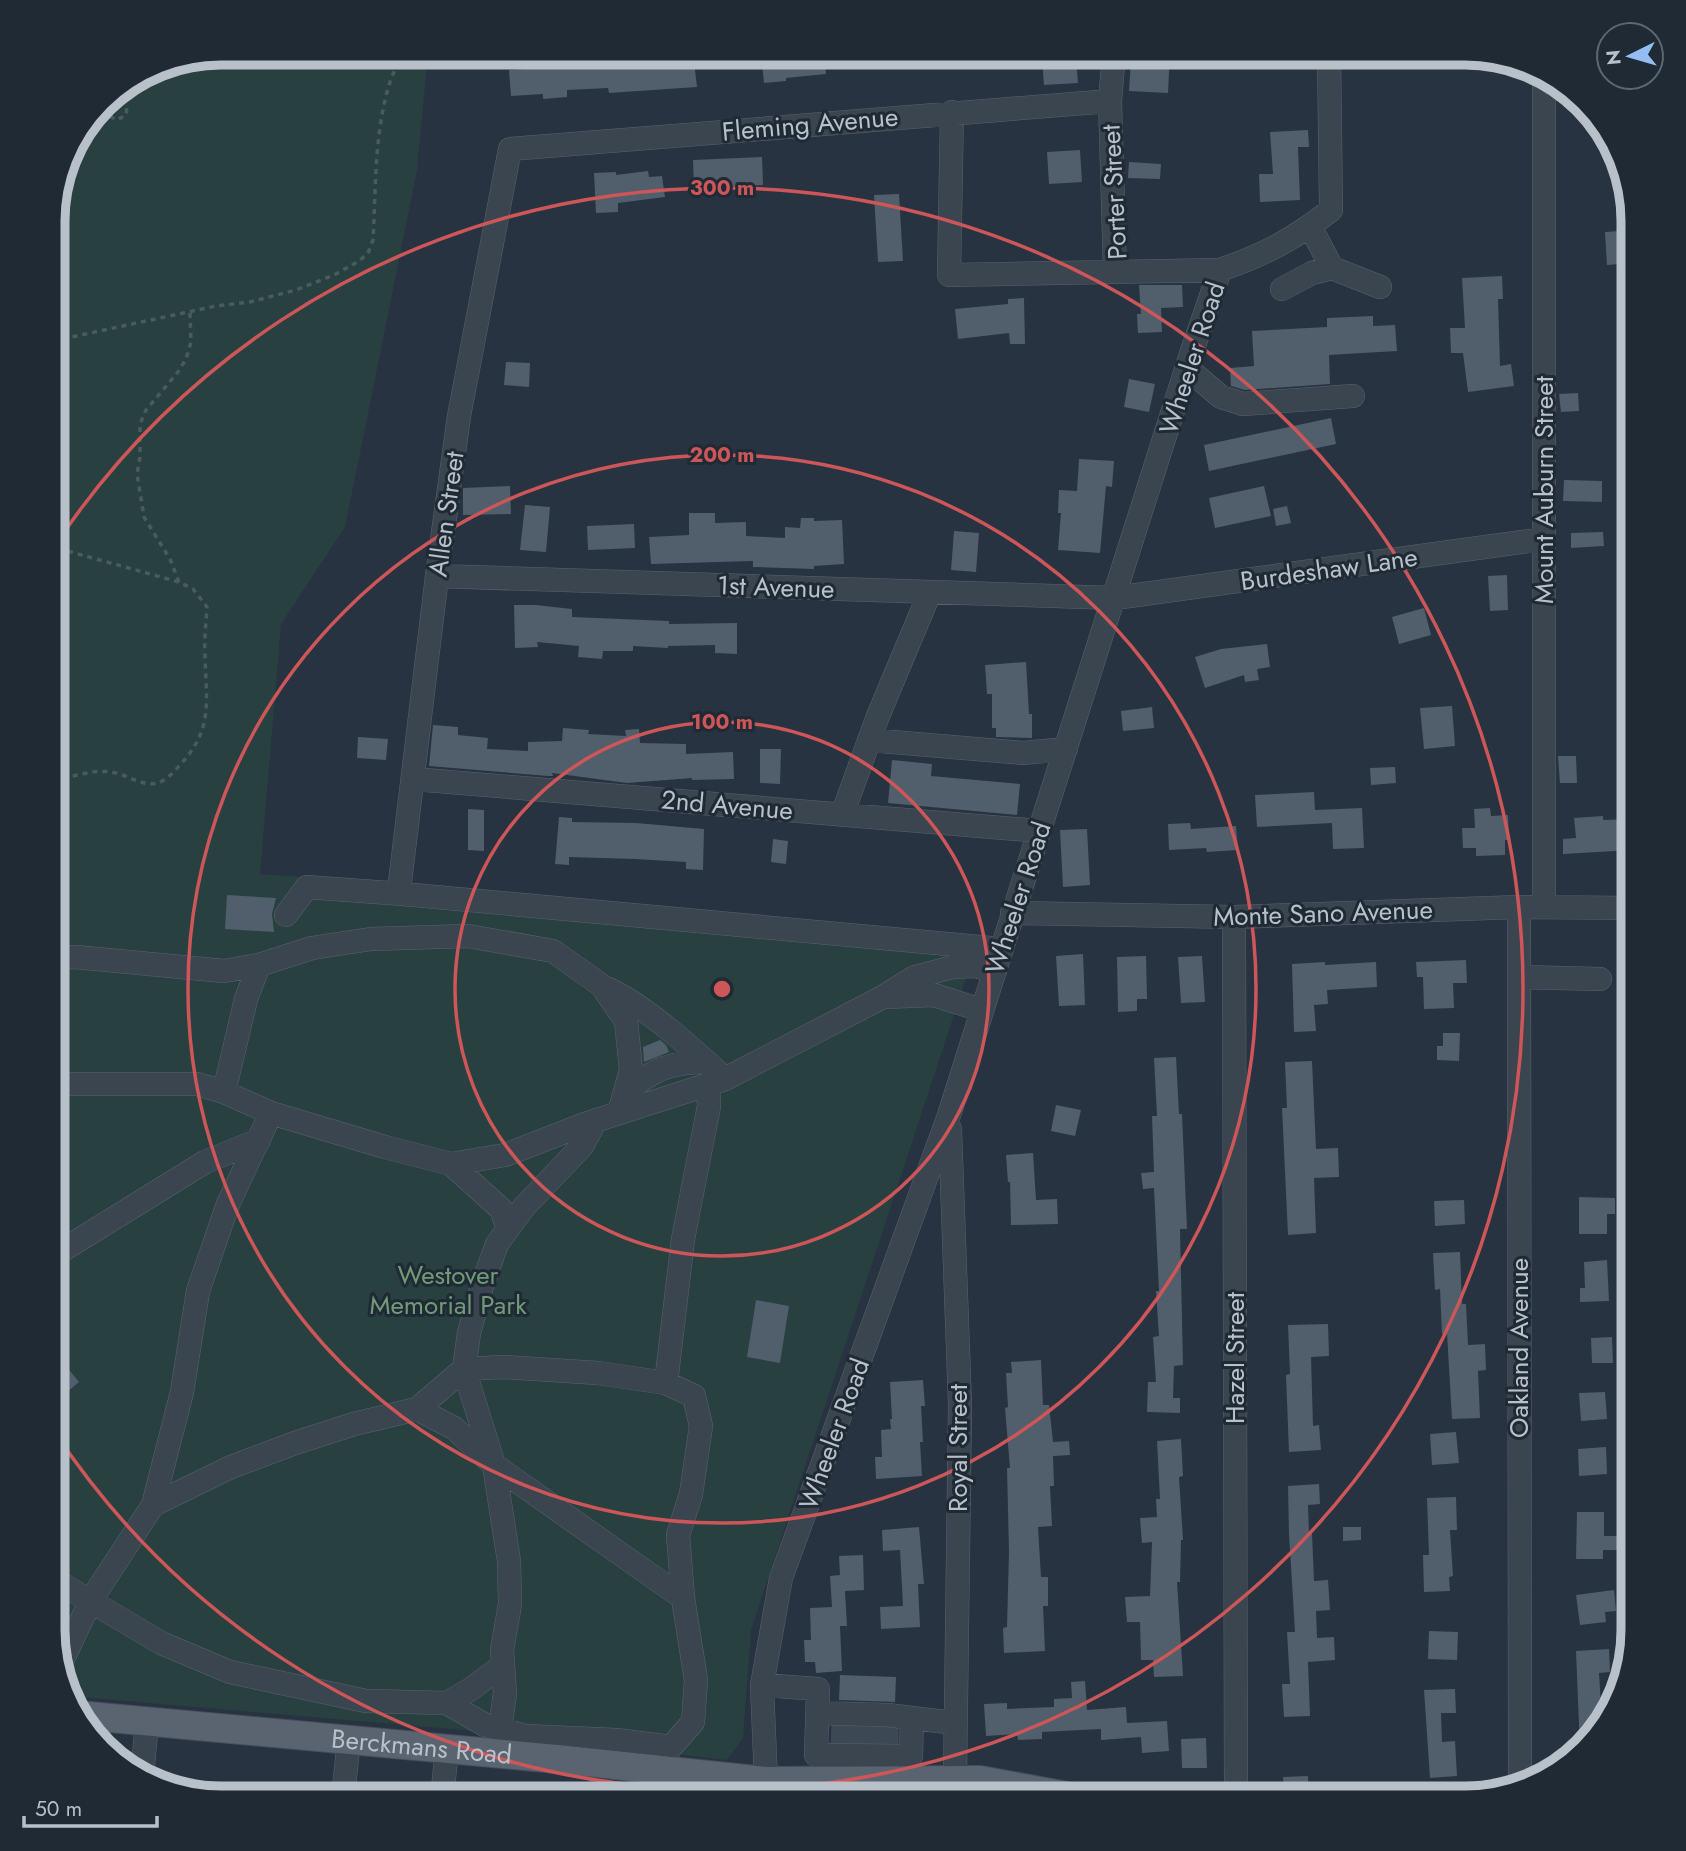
<svg xmlns="http://www.w3.org/2000/svg" width="1686" height="1851" font-family="Jost,sans-serif">
<rect width="100%" height="100%" fill="#273340"/>
<path fill="#294041" d="M220,53H428L417,171L345,527L281,624L260,874L363,881L980,936L751,1630L743,1738L727,1760L464,1730L68,1696L62,1685L53,1631V209L70,146L109,94L157,65Z"/>
<path fill="#515e6b" d="M693,53L697,87L609,93L608,88L567,90V97L543,99V94L511,96L509,70L574,66V61L645,58Z
M761,53H824L826,74L786,78V81L764,83Z
M1141,53H1170L1168,93L1129,91L1131,60L1141,61Z
M1076,58L1078,83L1044,85L1042,60Z
M1308,130L1309,147H1298L1300,200L1260,202L1259,174H1273L1270,132Z
M1080,150L1082,182L1049,184L1047,152Z
M762,157L763,185L694,188L693,160Z
M1129,162L1161,164L1160,179L1128,178Z
M648,171L649,177L662,176L665,197L618,203V212L596,213L594,173L616,172V175Z
M899,194L903,261L878,262L874,195Z
M1633,230V263L1607,265L1605,232Z
M1502,276L1503,299H1498L1500,366L1511,364L1514,386L1468,392L1463,353H1451L1450,328H1465L1462,278Z
M1139,285H1182L1183,307L1161,308L1162,332L1138,333L1137,314H1141Z
M1024,298L1025,344H1010L1009,333L958,339L955,309L1008,304V299Z
M1373,316V326L1395,325L1397,351L1329,355L1330,384L1245,390L1231,386L1230,368L1254,366L1252,331L1327,327V318Z
M506,362L530,363L529,387L504,385Z
M1129,379L1155,384L1149,412L1124,407Z
M1578,393L1579,411L1561,412L1559,394Z
M1331,418L1336,444L1209,471L1204,445Z
M1079,459L1114,461L1112,487L1106,486L1100,553L1058,550L1061,513H1058L1059,490L1077,491Z
M1564,480L1602,481V502L1563,501Z
M510,486L511,514L463,515V488Z
M1264,486L1271,516L1215,528L1209,498Z
M525,505L550,507L546,552L520,550Z
M1287,506L1291,523L1276,526L1273,509Z
M689,513H715V523L746,522V536L785,538V527L800,528L801,518H814V521L842,520L844,564L814,566V569L753,567V561L651,564L649,537L689,535Z
M634,524L635,548L588,550L587,526Z
M954,531L979,533L976,572L951,570Z
M1603,532L1604,546L1571,548V533Z
M1507,575L1508,610L1490,611L1488,576Z
M514,605H536L572,609V617L669,621V624L737,623V654L715,653V645L668,646V648L633,646V651H603L602,659L578,657L579,646L537,642L538,647L515,648Z
M1424,608L1431,635L1399,644L1392,617Z
M1267,644L1270,667L1257,669L1259,680L1245,682L1244,675L1205,688L1195,657L1221,649Z
M1026,662L1029,714H1032V738L996,737V728H992V694H987L985,665Z
M1452,706L1455,746L1424,749L1420,708Z
M1152,707L1154,728L1123,731L1121,711Z
M433,725L458,727V735L488,738L487,749L528,751V742L562,741L563,728L589,730L588,734L626,736L625,730L639,729L640,743L686,744V754L733,752L734,779L692,780V778L627,783L552,773L553,776H548L429,766Z
M358,737L388,739L386,760L357,758Z
M760,749H781L780,784L760,783Z
M1558,756H1576L1577,783H1560Z
M892,760L932,764L931,776L1020,784L1017,815L888,803Z
M1395,767L1396,783L1371,785L1370,768Z
M1314,792L1315,810L1362,808L1364,848L1333,849L1332,823L1257,827L1255,795Z
M1490,808L1491,816L1508,815L1509,840H1505V855L1476,856V848H1463L1462,828H1475L1474,809Z
M468,809L484,810V851L468,850Z
M1603,816V820L1633,819V850L1563,854V839L1576,838L1574,818Z
M559,817L572,818V822L636,823L704,829L703,870L686,869V862L635,859L569,857V865L555,864Z
M1190,823L1191,829L1236,826L1238,850L1207,852L1206,848L1169,850L1168,824Z
M1087,829L1090,885L1063,887L1060,830Z
M773,839L788,841L786,864L771,862Z
M227,895L276,898L272,914L274,932L225,929Z
M1083,954L1085,1005L1059,1006L1056,956Z
M1146,956L1147,999H1137V1011L1118,1012L1117,957Z
M1202,956L1205,1002L1181,1003L1178,957Z
M1466,960L1467,983H1453L1454,1008L1424,1009L1423,977H1417L1416,962Z
M1325,962V965L1376,962L1377,987L1327,990L1328,1004L1314,1005L1316,1031L1294,1032L1292,964Z
M1443,1033H1460L1459,1061L1437,1060V1046H1443Z
M1633,1034V1096H1621L1619,1035Z
M660,1040L666,1045L669,1052L644,1062L643,1047Z
M1176,1057L1179,1114H1182L1187,1229H1180L1183,1365L1174,1366L1173,1398H1180V1413L1147,1412L1148,1382H1156L1153,1337L1159,1336L1156,1291H1159L1154,1188L1143,1189L1141,1173L1154,1172L1152,1116H1157L1154,1058Z
M1312,1061L1316,1149L1338,1148L1339,1177L1314,1178L1316,1233L1288,1235L1282,1108H1287L1285,1062Z
M1056,1105L1081,1110L1075,1136L1051,1131Z
M1033,1153L1036,1200L1057,1199L1058,1224L1011,1225L1010,1182H1008L1006,1155Z
M1579,1197L1615,1198V1214H1607V1234H1579Z
M1464,1200L1465,1224L1435,1226L1434,1201Z
M1460,1252L1462,1304H1466L1468,1345L1485,1344L1486,1370L1478,1371L1480,1418L1452,1419L1447,1333L1442,1334L1440,1289L1435,1290L1433,1253Z
M1607,1260L1609,1301L1580,1302V1288H1585L1584,1262Z
M756,1300L789,1306L780,1363L747,1357Z
M1328,1324L1329,1356L1311,1357L1313,1426L1319,1425L1321,1450L1289,1452L1286,1375L1290,1374L1288,1325Z
M1612,1337L1613,1363H1592L1591,1338Z
M53,1350L79,1382L53,1404Z
M1041,1360L1043,1405H1049L1053,1442L1069,1441L1070,1455L1053,1456L1054,1486H1050L1052,1526L1038,1527L1041,1577H1048V1606H1043L1045,1651L1004,1653L1003,1628L1007,1627L1009,1552L1007,1468H1010L1005,1408L1008,1407L1006,1373H1012L1011,1362Z
M923,1380L925,1406H921L923,1442H920L922,1476L876,1479L875,1457H882L881,1430L891,1429L890,1419H892L890,1382Z
M1605,1392L1607,1419L1581,1421L1579,1393Z
M1456,1432L1459,1463L1432,1465L1430,1434Z
M1181,1439L1183,1476L1179,1477L1183,1540H1181L1180,1582H1177L1183,1676L1154,1677L1153,1660H1141L1140,1622H1127L1125,1597L1150,1596L1152,1542L1142,1543L1140,1518L1157,1517L1156,1499H1160L1157,1441Z
M1606,1447L1607,1474L1579,1476L1578,1449Z
M1319,1484L1320,1504L1308,1505L1309,1533H1312L1314,1581L1328,1580L1330,1610L1316,1611L1317,1638L1334,1637L1335,1660L1308,1662L1310,1716L1284,1717L1282,1684H1290L1287,1632H1295L1289,1534L1288,1486Z
M1456,1497L1457,1530H1450L1453,1576L1449,1577L1450,1591L1424,1592L1423,1555H1429L1427,1498Z
M1577,1512H1604V1536H1618V1550H1603V1559H1576Z
M919,1527L924,1584H918L920,1627L881,1629L880,1607L903,1606L900,1550L883,1551L882,1530Z
M1343,1527H1361V1540L1343,1541Z
M863,1555L864,1590L845,1591L847,1626H840L842,1671L816,1673L815,1662H805L804,1640H811L810,1608L832,1607L830,1576L840,1575L839,1556Z
M1614,1590L1616,1611L1605,1612L1606,1622L1580,1625L1576,1595Z
M1429,1631L1458,1632L1457,1660L1428,1659Z
M1609,1649L1610,1672L1599,1673L1602,1722L1580,1749L1576,1651Z
M840,1675L896,1677L895,1702L839,1700Z
M1085,1681L1087,1710L1126,1707L1127,1723L1167,1721L1169,1751L1142,1753L1141,1737L1101,1740V1729L1042,1732V1739L1018,1740L1017,1734L986,1736L984,1704L1007,1703V1709L1054,1707V1699L1072,1698L1071,1682Z
M1455,1689L1456,1713H1441L1442,1742L1455,1741L1457,1776L1430,1778L1424,1690Z
M1206,1738L1207,1768H1182L1181,1739Z
M1308,1776L1309,1798H1285L1283,1777Z"/>
<g fill="none" stroke-linecap="round" stroke-linejoin="round">
<path stroke="#3d4855" stroke-width="23" stroke-dasharray="23 11" stroke-linecap="butt" d="M842,1746L843,1725
M865,1746L866,1726
M887,1747V1726"/>
<g stroke="#59636d" stroke-width="24">
<path id="minor" d="M1114,53L1110,101L1115,271
M1544,73V906
M952,112L949,275L1220,270C1264,255 1294,239 1331,210L1329,53
M1310,226L1332,268L1380,287
M1282,289L1312,273L1332,268
M1187,368L1221,397L1243,404L1353,396
M437,576L1115,598L1544,539
M869,740L1023,753L1066,749
M413,779L1040,831
M842,815L878,716L930,592
M400,882L437,576L459,416L510,149L1110,101
M1519,907L1520,1789
M1012,913L1234,917L1519,907L1633,908
M286,915L307,887L403,894L1002,949
M1234,917L1236,1798
M53,958L75,957L224,971L259,965L312,948L371,939L468,936L553,951L601,985L626,1021L631,1070L619,1113
M1519,977L1600,979
M609,989C649,1009 693,1049 725,1079
M884,997L934,995L981,1010
M53,1084H197L224,1092L271,1113L385,1147L451,1164L505,1155L585,1124L725,1079L881,998L915,977L953,967L975,966L995,971
M224,1092L246,999L259,965
M625,1093C654,1069 669,1062 707,1062
M950,1129L960,1405L955,1780
M451,1164L501,1209L508,1228
M53,1256L205,1162L259,1140
M666,1383L683,1239L709,1106L708,1084
M417,1409L454,1428L494,1465L683,1598
M53,1579L161,1643L230,1672L366,1701L447,1703L485,1725L526,1736L616,1740L671,1747L693,1722L696,1680L683,1598L678,1535L691,1494L701,1426L694,1396L666,1383L598,1373L504,1367L464,1369L417,1409L354,1424L295,1443L231,1467L153,1505
M59,1667L91,1600L153,1505L182,1392L198,1291L228,1204L271,1113
M762,1685L818,1689L816,1755L899,1756V1781
M447,1703L471,1689L503,1665
M818,1713L888,1715L912,1718L911,1756H899
M912,1718L955,1723
M500,1729L505,1693L502,1650L510,1604L509,1561L494,1465L464,1369L469,1333L482,1286L497,1244L524,1207L582,1146L596,1120
M142,1777L147,1722
M207,1795L243,1798
M334,1798L344,1787L349,1740
M442,1798L447,1749
M599,1798L603,1764
M643,1798L647,1768
M764,1798L766,1781L762,1685L781,1578L949,1115L1191,354L1220,270"/>
</g>
<g stroke="#454e59" stroke-width="30">
<g id="major">
<path id="s1" d="M78,1715L557,1759L766,1781L980,1780L1078,1798"/>
</g>
</g>
<path stroke="#485c5e" stroke-width="3.5" stroke-dasharray="5 5" stroke-linecap="butt" d="M108,96L111,117L117,120L126,115L127,106L114,92
M53,341L216,306L250,302L296,290L334,275L359,261L368,253L373,240C376,187 374,133 390,82C393,71 400,64 403,53
M179,582L170,559L144,517L137,474L140,457V424L146,410L178,372L186,359L191,342L190,312
M53,779C73,778 91,769 111,772C126,774 142,787 158,783C166,780 174,772 179,766C214,729 206,702 205,656C204,640 206,623 207,607L193,589L179,582L53,547"/>
<use href="#minor" stroke="#3b4550" stroke-width="23"/>
<use href="#major" stroke="#5a6470" stroke-width="28"/>
</g>
<g fill="none" stroke="#cd5659" stroke-width="3.5">
<circle cx="722" cy="989" r="267"/>
<circle cx="722" cy="989" r="534"/>
<path d="M54 547A801 801 0 1 1 54 1431"/>
</g>
<g text-anchor="middle" stroke-width="6" stroke-linejoin="round" paint-order="stroke">
<g font-size="26" fill="#b8c0ca" stroke="#202a35">
<text transform="translate(810 124) rotate(-5)" y="9">Fleming Avenue</text>
<text transform="translate(1114 192) rotate(-93)" y="9">Porter Street</text>
<text transform="translate(1192 358) rotate(-72)" y="9">Wheeler Road</text>
<text transform="translate(1544 490) rotate(-90)" y="9">Mount Auburn Street</text>
<text transform="translate(446 514) rotate(-82)" y="9">Allen Street</text>
<text transform="translate(1329 569) rotate(-8)" y="9">Burdeshaw Lane</text>
<text transform="translate(776 587) rotate(2)" y="9">1st Avenue</text>
<text transform="translate(727 805) rotate(5)" y="9">2nd Avenue</text>
<text transform="translate(1018 898) rotate(-72)" y="9">Wheeler Road</text>
<text transform="translate(1323 913) rotate(-2)" y="9">Monte Sano Avenue</text>
<text transform="translate(1519 1348) rotate(-90)" y="9">Oakland Avenue</text>
<text transform="translate(1235 1358) rotate(-90)" y="9">Hazel Street</text>
<text transform="translate(834 1434) rotate(-70)" y="9">Wheeler Road</text>
<text transform="translate(958 1448) rotate(-90)" y="9">Royal Street</text>
<text dy="9" stroke="none"><textPath href="#s1" startOffset="345">Berckmans Road</textPath></text>
</g>
<g font-size="26" fill="#719a78" stroke="#202a35">
<text x="448" y="1284">Westover<tspan x="448" dy="30">Memorial Park</tspan></text>
</g>
</g>
<path d="M0 0H1686V1851H0ZM221 65H1465A156 156 0 0 1 1621 221V1630A156 156 0 0 1 1465 1786H221A156 156 0 0 1 65 1630V221A156 156 0 0 1 221 65Z" fill="#202a35" fill-rule="evenodd"/>
<path fill="none" stroke="#b8c0ca" stroke-width="9" d="M221 65H1465A156 156 0 0 1 1621 221V1630A156 156 0 0 1 1465 1786H221A156 156 0 0 1 65 1630V221A156 156 0 0 1 221 65Z"/>
<circle cx="722" cy="989" r="10" fill="#cd5659" stroke="#202a35" stroke-width="3.5"/>
<g font-size="21" text-anchor="middle" font-weight="bold" fill="#cd5659" stroke="#202a35" stroke-width="6" stroke-linejoin="round" paint-order="stroke">
<text x="722" y="195">300 m</text>
<text x="722" y="462">200 m</text>
<text x="722" y="729">100 m</text>
</g>
<g transform="translate(1630 56) rotate(265)"><circle r="33" fill="#202a35" stroke="#5d6671" stroke-width="2"/>
<path d="M0-5L12 26L0 18L-12 26Z" fill="#94bef3"/>
<text y="-10" font-size="19" font-weight="bold" text-anchor="middle" fill="#b8c0ca">N</text>
</g>
<path d="M24 1816v10h133v-10" fill="none" stroke="#b8c0ca" stroke-width="3.5"/>
<text x="35" y="1816" font-size="21" fill="#b8c0ca" stroke="#202a35" stroke-width="5" paint-order="stroke">50 m</text>
</svg>
